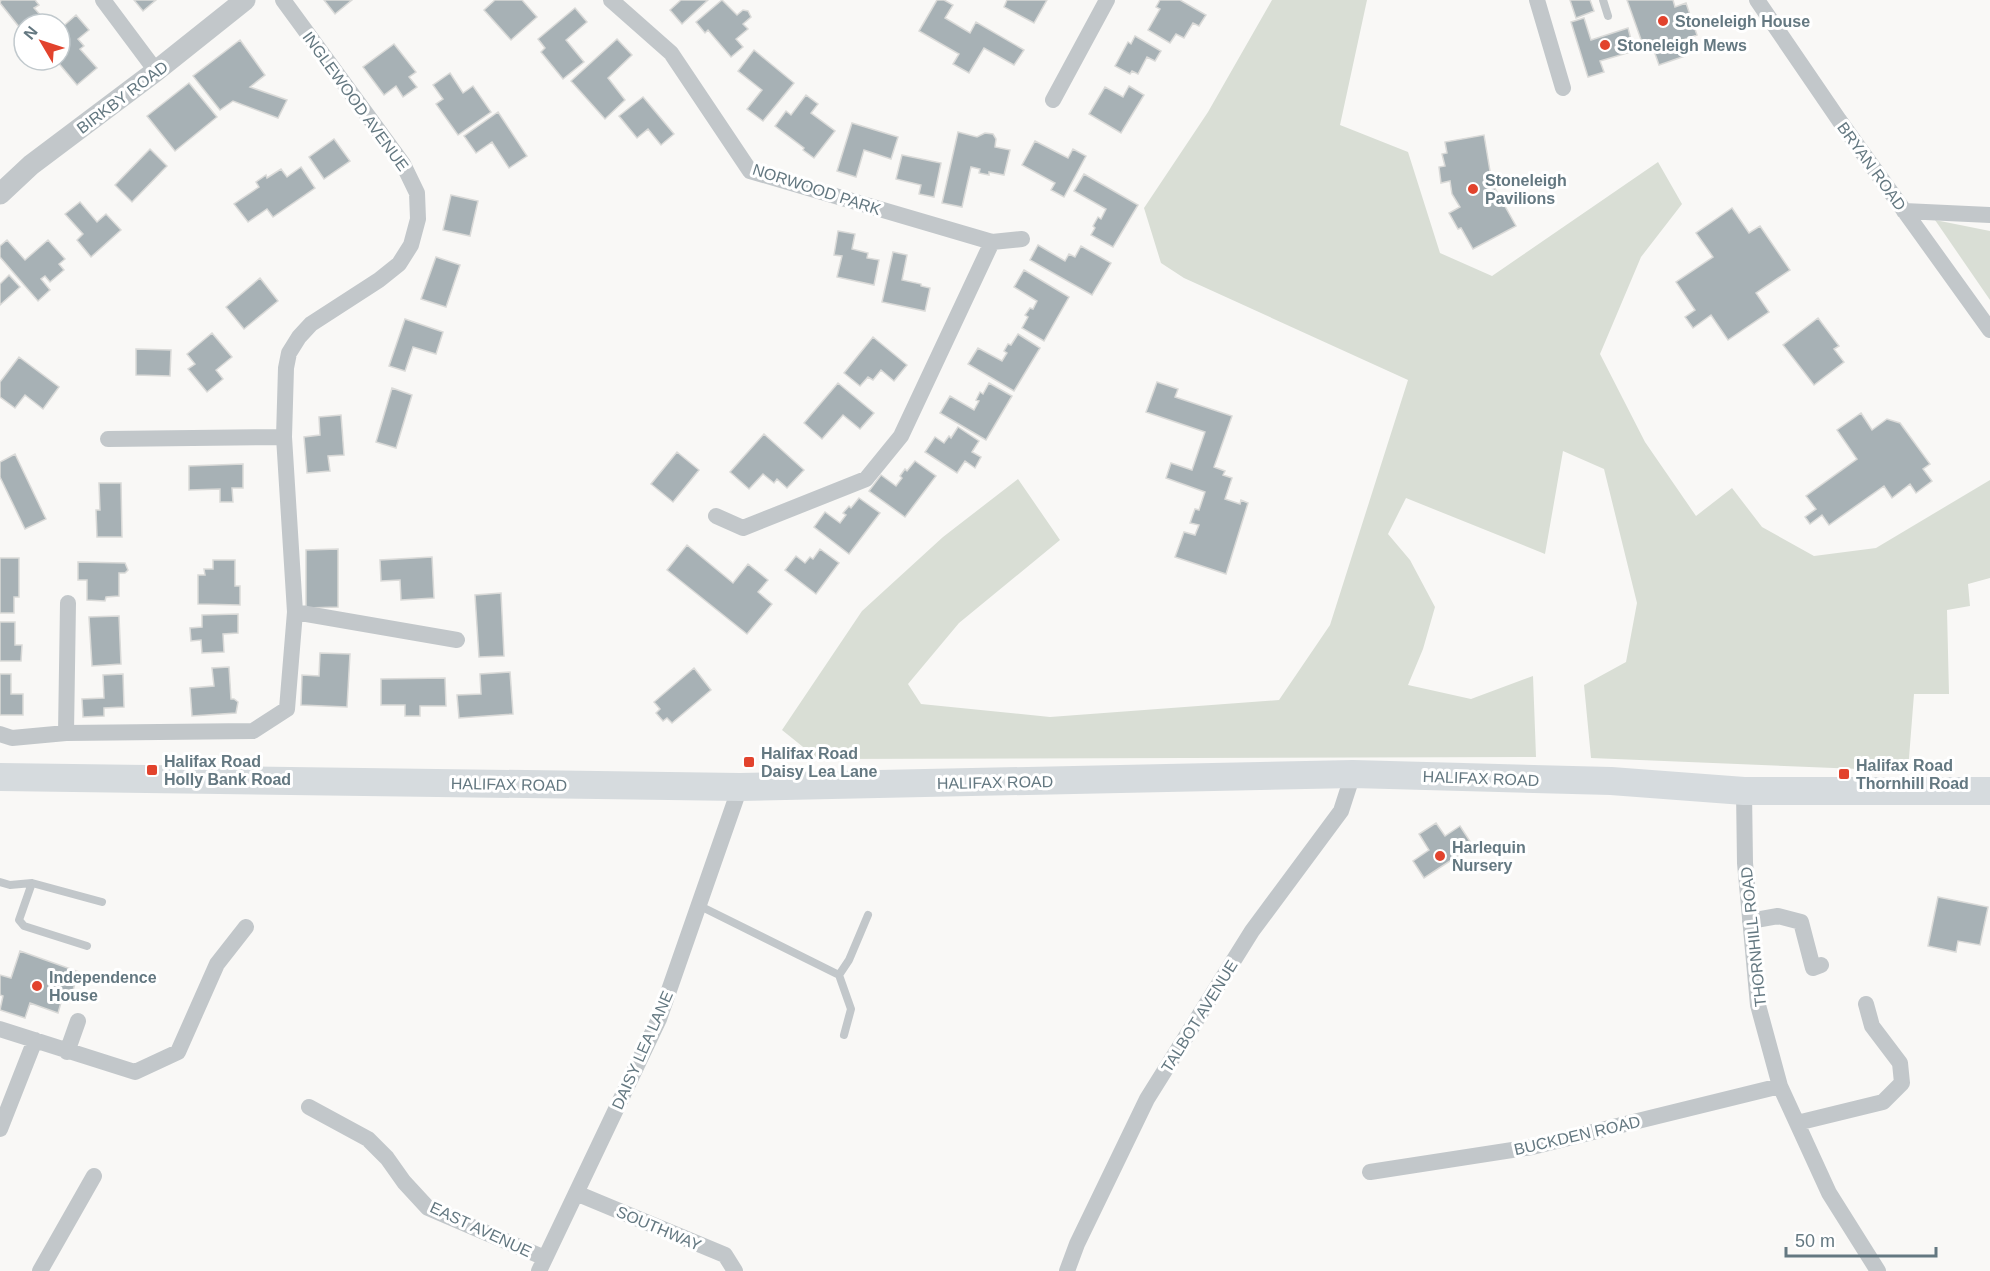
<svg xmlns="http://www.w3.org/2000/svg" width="1990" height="1271" font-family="Helvetica,sans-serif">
<rect width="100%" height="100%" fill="#f9f8f6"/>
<path fill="#d9ded5" d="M1272,0H1367L1340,125L1408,152L1440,253L1492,276L1658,162L1682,204L1641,257L1600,354L1645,442L1696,516L1732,488L1762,527L1814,556L1876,548L1990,480V578L1968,584L1970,606L1947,610L1949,694H1914L1908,771L1591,758L1584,685L1626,662L1637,603L1604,469L1563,451L1545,554L1406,498L1388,534L1410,560L1435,607L1423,649L1408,685L1471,699L1533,676L1536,757L818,759L782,730L862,611L943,537L1018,479L1060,540L959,623L908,684L921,704L1050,717L1279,700L1330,625L1408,380L1184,278L1161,263L1144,208L1208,112Z
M1935,220L1990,231V300Z"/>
<path fill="#a7b1b5" stroke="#dadad8" stroke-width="1.5" d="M1,0H35L39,5L34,8L43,18L35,24H24V33L0,3Z
M134,0H156L143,11Z
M324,0H352L335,14Z
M495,0H522L537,17L511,40L484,10Z
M681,0H708L682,24L670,10Z
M722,0L737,15L743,10L748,11L751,17L743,24L748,29L736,39L743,47L731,57L708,30L705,33L696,22Z
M937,0H944L953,5L945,18L970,33L976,22L1024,50L1014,65L984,48L969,73L953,64L959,54L919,31Z
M1007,0H1047L1034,23L1004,7Z
M1160,0H1180L1206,15L1199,26L1193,23L1184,38L1176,34L1170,43L1148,30L1160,9L1156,7Z
M1570,0H1590L1594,11L1576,18Z
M1627,0H1673L1675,7L1686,3L1697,35L1680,41L1685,56L1659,65L1652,45L1644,48Z
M575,8L587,22L566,40L584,62L563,79L541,52L545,48L538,39Z
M76,15L89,30L78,39L84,46L80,49L97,68L77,85L56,60H60V29Z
M1584,18L1591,40L1628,28L1634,51L1600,61L1604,72L1588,77L1571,22Z
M1135,36L1161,51L1155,61L1147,57L1138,74L1132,71L1130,74L1115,66L1128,42L1131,44Z
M617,39L632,55L608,78L625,100L605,119L571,81Z
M240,40L265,75L250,87L287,100L278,118L233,101L220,110L193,76Z
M394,44L416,72L409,77L417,87L403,97L396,86L384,95L363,67Z
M754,50L794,83L763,121L747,109L762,90L738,71Z
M450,73L463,93L473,86L491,112L458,135L436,104L443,99L433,85Z
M189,83L217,117L175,151L147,116Z
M1129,86L1144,95L1121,133L1089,114L1105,87L1123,97Z
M806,95L818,104L811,113L835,131L814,158L803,150L804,148L775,126L786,111L791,115Z
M643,97L674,134L661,145L648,129L637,138L619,116Z
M498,112L527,156L509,168L492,142L476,153L464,136Z
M852,123L898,137L891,159L864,150L856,177L837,171Z
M958,132L977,137L985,133L993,134L996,139L995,147L1010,150L1004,175L989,172V175L979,173L980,169L971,167L962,207L942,203Z
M1484,135L1492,183L1516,226L1473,249L1461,228L1458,229L1449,213L1460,207L1452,194L1450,181L1441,183L1439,167L1445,166L1442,154L1447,153L1445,142Z
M334,139L350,161L324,179L309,157Z
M1035,141L1068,158L1073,149L1086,156L1064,197L1051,190L1055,183L1022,165Z
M150,149L167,166L132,202L115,185Z
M902,155L941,163L934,197L919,194L921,185L896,179Z
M301,167L315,188L273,217L267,209L248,222L234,204L259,187L256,182L266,175L267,178L281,169L287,177Z
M1084,174L1138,205L1113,247L1091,235L1095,228L1093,226L1098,217L1101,219L1106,209L1074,191Z
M451,195L478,201L470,236L443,230Z
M80,202L97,222L106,214L121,230L91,257L77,240L83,234L65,214Z
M1732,208L1749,233L1760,226L1790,270L1756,293L1769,312L1728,340L1711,315L1693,328L1685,317L1695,310L1676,282L1713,257L1696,233Z
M838,231L855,234L852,249L868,253L867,258L879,260L874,285L837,277L842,256L834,255Z
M7,240L25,260L48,240L65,259L59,264L64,270L50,282L45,276L41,279L50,290L38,301L0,257V246Z
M1038,245L1065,261L1069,254L1075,257L1081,246L1111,263L1092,295L1030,260Z
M893,252L907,255L902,280L921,284V286L930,288L925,311L882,302Z
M436,257L460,265L446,307L421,299Z
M1024,270L1069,297L1044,341L1022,328L1028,317L1025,315L1030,308L1033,309L1037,301L1014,287Z
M9,275L20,287L0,305V284Z
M260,278L278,301L244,329L226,307Z
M1818,318L1839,346L1834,349L1844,362L1814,385L1783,345Z
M405,319L443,332L436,354L413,347L405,371L389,366Z
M212,333L232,357L216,370L223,379L207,392L188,369L195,364L187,354Z
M1018,334L1040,348L1014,391L968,364L978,348L1002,361L1007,353L1004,351L1008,344L1011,345Z
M873,337L907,365L894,381L881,370L873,380L868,377L860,386L844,373Z
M136,349L171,350L170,376L136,375Z
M19,357L59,387L43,409L25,395L15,408L0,397V382Z
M1157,382L1178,389L1175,397L1232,416L1214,467L1225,471L1223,475L1232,478L1225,499L1240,504L1241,500L1248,503L1226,574L1175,557L1184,532L1195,535L1199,525L1190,523L1195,509L1199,510L1205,492L1166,478L1171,463L1192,470L1205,432L1146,412Z
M838,383L874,413L860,429L843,415L822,439L804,423Z
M989,383L1012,396L986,440L940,413L950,396L974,410L979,401L976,400L980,392L983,394Z
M392,388L412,395L396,448L376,442Z
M1861,413L1872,430L1887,419L1900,423L1930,464L1923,469L1932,481L1916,493L1910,484L1892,498L1884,486L1829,525L1822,515L1810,524L1805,517L1816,509L1806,496L1857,459L1837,430Z
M341,415L344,455L328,456L330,471L307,473L304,437L320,435L319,417Z
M958,427L979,441L972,452L981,457L975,468L965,461L957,473L925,452L935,437L944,443L949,436L951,438Z
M764,434L804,470L787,488L777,479L774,483L763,474L749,489L730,472Z
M677,452L699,470L673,502L651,484Z
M15,454L46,519L25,529L0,477V462Z
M915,461L936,476L905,517L869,491L881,475L896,486L902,478L900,476L905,469L907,471Z
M243,464V488H232L233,502H220V489L189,490V466Z
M99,483H121L122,537H97L96,510H100Z
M859,498L880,513L849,554L814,527L825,512L840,523L846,515L843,513L849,506L851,508Z
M687,545L733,583L748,564L768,580L758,592L772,604L747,634L667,570Z
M338,549V607L306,608V550Z
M820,549L839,563L816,594L785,570L796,556L805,563L810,557L813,559Z
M432,557L434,598L401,600L400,580L381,581L380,560Z
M0,558H19V597H14V613H0Z
M213,560H235V586H240V605L198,604V575H205L204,569H213Z
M78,562L125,563L128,570L125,573H119V596L106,597L105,601L87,600V580H78Z
M501,593L504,656L479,657L475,595Z
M238,614V633L223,634L224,652L202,653L201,640L191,641L190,628L202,627V615Z
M119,616L121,664L92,666L89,617Z
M0,622H15V645H22L21,661H0Z
M320,653L350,654L347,707L301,705L302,675L319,676Z
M229,667L231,699H234L238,702L236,713L192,716L190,688L214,686L212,668Z
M694,668L711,690L672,723L667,718L663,721L656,713L660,709L654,702Z
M510,672L513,714L459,718L457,695L481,694L480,674Z
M0,674H11V694H23V715H0Z
M123,674L124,707L104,708V716L83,717L82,699L104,698L103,675Z
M445,678L446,706H420V716H405V705H381V679Z
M1436,823L1445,836L1460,826L1473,846L1424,878L1413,861L1429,850L1419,834Z
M1938,897L1988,907L1980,945L1958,941L1956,952L1928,946Z
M20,951L79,972L69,1002L62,999L58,1013L30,1003L25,1018L0,1010L3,996L0,995V975L11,978Z"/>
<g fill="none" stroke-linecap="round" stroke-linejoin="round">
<path stroke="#c2c7ca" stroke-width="8" d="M1603,0L1608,16
M0,882L10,885L32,883L102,902
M32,883L19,920L24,926L87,946
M698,905L839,975L849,960L868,915
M839,975L851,1009L844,1035"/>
<path stroke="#c2c7ca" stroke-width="16" d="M103,0L156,71
M611,0L671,53L750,171L992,242L901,436L866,479L743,528L716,516
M1537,0L1563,88
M1757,0L1839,120L1990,330
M1053,100L1107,0
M1904,211L1990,215
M992,242L1022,239
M108,439L284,437
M295,612L457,640
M66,733L68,603
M0,734L12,738L66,733L253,731L287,709L295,612L284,437L286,368L289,353L299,337L311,324L379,280L399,264L411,245L418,219L417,193L403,164L283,0
M1744,791L1745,863L1758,1005L1780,1086L1829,1193L1878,1271
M1750,921L1778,916L1801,922L1813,968L1821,965
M0,1029L135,1072L178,1052L217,964L246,927
M67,1052L78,1021
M309,1107L368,1139L387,1158L404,1182L428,1208L545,1258
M1797,1123L1883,1102L1902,1083L1900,1063L1872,1026L1866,1004
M0,1129L35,1040
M1370,1172L1532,1147L1780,1086
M576,1193L725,1255L735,1271
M40,1271L94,1176
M539,1271L659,1019L740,787
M1067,1271L1077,1244L1147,1099L1252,931L1341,811L1353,774"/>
<path stroke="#c2c7ca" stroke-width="21" d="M0,194L31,165L156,71L245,0"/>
<path stroke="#d6dbde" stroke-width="28" d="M0,777L740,787L1353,774L1611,781L1744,791H1990"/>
</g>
<g fill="#e2432d" stroke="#fff" stroke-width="2">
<circle cx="1663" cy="21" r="6"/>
<circle cx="1605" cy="45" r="6"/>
<circle cx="1473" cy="189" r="6"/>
<rect x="743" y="756" width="12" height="12" rx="3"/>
<rect x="146" y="764" width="12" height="12" rx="3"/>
<rect x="1838" y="768" width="12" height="12" rx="3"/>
<circle cx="1440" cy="856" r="6"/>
<circle cx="37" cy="986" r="6"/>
</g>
<g text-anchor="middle" stroke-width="6" stroke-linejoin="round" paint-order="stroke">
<g font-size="16" font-weight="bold" fill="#647881" stroke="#fff" text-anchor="start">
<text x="1675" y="27">Stoneleigh House</text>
<text x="1617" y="51">Stoneleigh Mews</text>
<text x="1485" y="186">Stoneleigh<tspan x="1485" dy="18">Pavilions</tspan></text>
<text x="761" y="759">Halifax Road<tspan x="761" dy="18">Daisy Lea Lane</tspan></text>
<text x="164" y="767">Halifax Road<tspan x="164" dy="18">Holly Bank Road</tspan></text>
<text x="1856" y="771">Halifax Road<tspan x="1856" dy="18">Thornhill Road</tspan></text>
<text x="1452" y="853">Harlequin<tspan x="1452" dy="18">Nursery</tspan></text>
<text x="49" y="983">Independence<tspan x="49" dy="18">House</tspan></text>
</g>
<g font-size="16" fill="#647881" stroke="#fff">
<text transform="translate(122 97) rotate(-37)" y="6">BIRKBY ROAD</text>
<text transform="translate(356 101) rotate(54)" y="6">INGLEWOOD AVENUE</text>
<text transform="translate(1872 166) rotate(54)" y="6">BRYAN ROAD</text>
<text transform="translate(817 189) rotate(18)" y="6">NORWOOD PARK</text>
<text transform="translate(1481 778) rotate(2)" y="6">HALIFAX ROAD</text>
<text transform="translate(995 782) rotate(-1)" y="6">HALIFAX ROAD</text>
<text transform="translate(509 784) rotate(1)" y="6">HALIFAX ROAD</text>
<text transform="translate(1753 937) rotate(-96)" y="6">THORNHILL ROAD</text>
<text transform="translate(1199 1016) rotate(-58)" y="6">TALBOT AVENUE</text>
<text transform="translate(642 1050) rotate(-66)" y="6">DAISY LEA LANE</text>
<text transform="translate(1577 1135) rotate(-13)" y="6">BUCKDEN ROAD</text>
<text transform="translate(659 1228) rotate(23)" y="6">SOUTHWAY</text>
<text transform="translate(481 1229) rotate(25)" y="6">EAST AVENUE</text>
</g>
</g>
<g transform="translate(42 42) rotate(309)"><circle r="28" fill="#ffffff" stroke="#c1c9cd" stroke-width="1.5"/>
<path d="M0-4.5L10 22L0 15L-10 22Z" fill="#e2432d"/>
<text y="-9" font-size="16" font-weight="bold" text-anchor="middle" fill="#647881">N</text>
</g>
<path d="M1786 1247v9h150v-9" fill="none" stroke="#647881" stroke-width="3"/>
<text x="1795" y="1247" font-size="18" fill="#647881" stroke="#ffffff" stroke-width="4.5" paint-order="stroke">50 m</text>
</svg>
